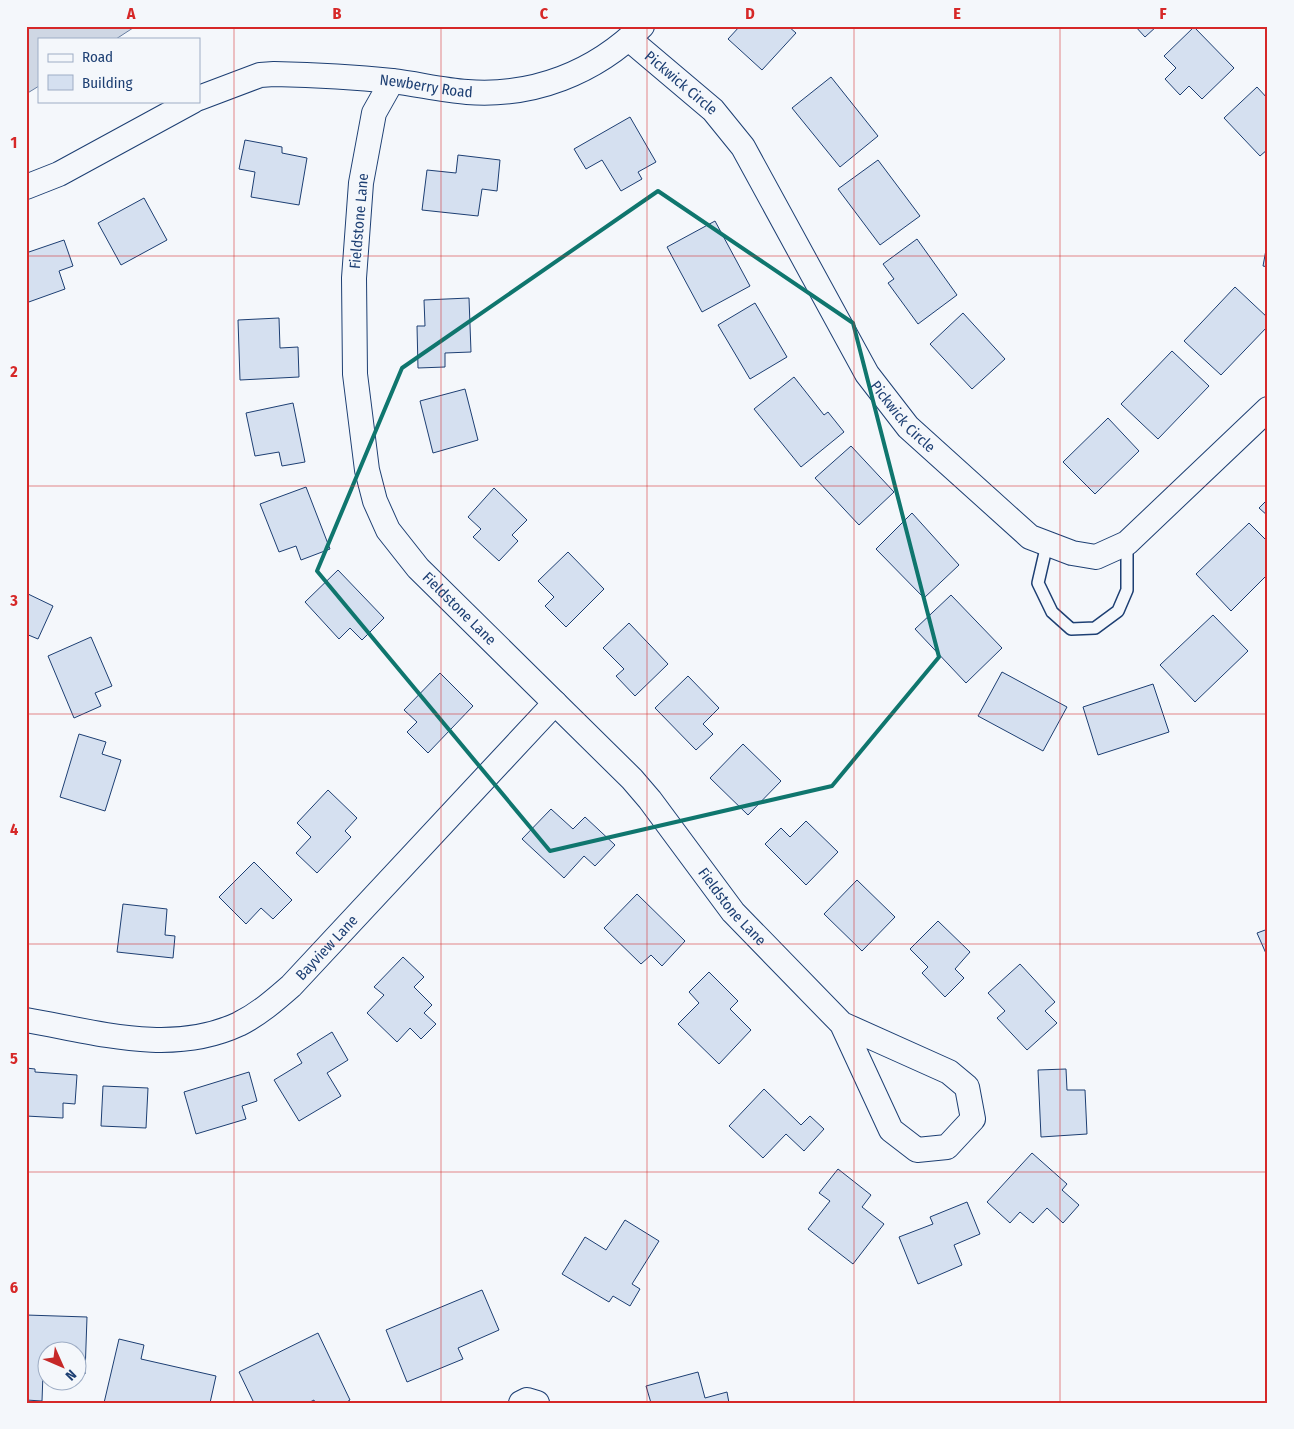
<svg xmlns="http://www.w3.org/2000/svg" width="1294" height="1429" font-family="'Fira Sans Condensed',sans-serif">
<rect width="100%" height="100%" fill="#f4f7fb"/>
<path fill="#cfd7e4" stroke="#687fa3" d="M26,26H136L116,39H39V86L26,94Z"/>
<path fill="#d5e0f0" stroke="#1d3f73" d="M740,26H788L796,33L762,70L728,39Z
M1135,26H1157L1145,37Z
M1194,27L1234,68L1202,99L1189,86L1180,95L1165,79L1176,68L1164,56Z
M831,77L878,136L840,167L792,108Z
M1257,87L1268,99V149L1260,156L1224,118Z
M630,117L656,162L638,172L642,179L621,191L602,160L586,169L574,149Z
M245,140L282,147V153L307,158L299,205L251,197L255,172L239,169Z
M458,155L500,160L497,191L482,189L478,216L422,210L427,170L456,173Z
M878,160L920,216L880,245L838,189Z
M144,198L167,240L121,265L98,223Z
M715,221L750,286L702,312L667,247Z
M917,239L957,295L918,324L888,283L894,279L883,264Z
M1268,239V267L1263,266Z
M64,240L73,266L59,271L65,289L26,303V253Z
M1235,287L1268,318V326L1221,375L1184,341Z
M469,298L471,352L445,353V367L418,368L417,326H425L424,300Z
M755,303L787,357L750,379L718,325Z
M963,313L1005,359L972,389L930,344Z
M279,318L280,348L298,347L299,377L240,380L238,320Z
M1172,351L1209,386L1158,439L1121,404Z
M794,377L824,415L828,412L844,432L801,467L754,409Z
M465,389L478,440L433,453L420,401Z
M293,403L305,462L282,466L279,452L255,456L246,413Z
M1108,418L1139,451L1095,494L1063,462Z
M851,446L894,492L859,525L815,478Z
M306,487L330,549L301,560L296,546L279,552L260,504Z
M494,488L527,520L512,535L518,541L499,561L473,537L481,529L468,517Z
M1268,499V516L1259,508Z
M912,513L959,565L924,598L876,549Z
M1249,523L1268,542V574L1231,611L1196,574Z
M568,552L604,589L566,627L545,606L554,597L538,581Z
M338,570L384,618L362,640L350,628L339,639L305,602Z
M26,593L53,606L38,639L26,634Z
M951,595L1002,648L966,683L915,629Z
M1213,615L1248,651L1195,702L1160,665Z
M629,623L668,664L635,696L616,676L624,669L603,648Z
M91,637L112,686L95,693L101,706L74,718L48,656Z
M1002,672L1067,707L1043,751L978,716Z
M440,673L473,706L428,753L407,732L417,722L404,710Z
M688,676L719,708L703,724L713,734L696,750L655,708Z
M1153,684L1169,732L1098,755L1083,707Z
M79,734L106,742L102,754L121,760L105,811L60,797Z
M743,744L781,781L748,815L710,778Z
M328,790L357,818L345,831L351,837L317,873L296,853L311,837L297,823Z
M551,809L573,829L585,817L615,845L595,866L584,856L564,878L522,839Z
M806,821L838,852L806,885L765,844L781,828L790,837Z
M254,862L292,900L273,919L261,908L246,924L219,897Z
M857,880L895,917L862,951L824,914Z
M637,894L685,941L662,966L651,955L641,964L604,928Z
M123,904L167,909L165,935L175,936L173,958L117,952Z
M938,921L970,952L955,969L964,978L945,997L922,973L928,967L910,949Z
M1268,929V958L1257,933Z
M403,957L424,977L414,987L432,1005L424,1013L436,1024L421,1039L410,1028L397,1042L367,1013L384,995L374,987Z
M1020,964L1055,1002L1045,1011L1057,1023L1027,1050L997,1018L1005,1011L988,993Z
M709,972L738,1001L730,1009L751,1030L719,1064L678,1024L699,1003L689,992Z
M332,1032L348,1060L327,1073L341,1096L299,1121L274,1080L302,1063L297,1054Z
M26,1068L35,1069V1072L77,1075L75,1104L63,1103V1118L26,1116Z
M1066,1069L1067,1090H1085L1087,1134L1041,1137L1038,1070Z
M249,1072L257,1101L242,1106L246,1119L196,1134L184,1092Z
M103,1086L148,1088L146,1128L101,1126Z
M764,1089L801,1125L810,1116L824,1129L804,1151L786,1134L763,1158L729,1126Z
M1032,1153L1067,1184L1062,1190L1079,1205L1063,1223L1047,1208L1033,1223L1020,1212L1010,1223L987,1202Z
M838,1169L871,1195L862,1207L884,1224L853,1264L808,1229L830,1201L819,1193Z
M967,1202L980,1234L954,1245L962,1265L918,1284L899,1237L933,1224L930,1217Z
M625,1220L659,1241L632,1284L640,1289L630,1306L613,1296L609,1302L562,1274L585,1237L606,1250Z
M482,1290L499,1330L458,1348L463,1359L407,1382L386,1330Z
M26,1315L87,1317L85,1374H78V1352H48V1373H43L42,1401L26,1400Z
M318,1333L350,1400L345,1403H315L314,1400L308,1403H254L239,1372Z
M119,1339L144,1345L141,1359L216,1376L210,1403H104Z
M698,1372L705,1398L727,1392L729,1403H651L646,1386Z"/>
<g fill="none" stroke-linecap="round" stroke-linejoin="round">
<g stroke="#1d3f73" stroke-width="14">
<path id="lane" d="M1047,544L1038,583L1052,612L1071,629L1095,628L1118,611L1127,590V543"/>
</g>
<g stroke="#1d3f73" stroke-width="26">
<g id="street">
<path id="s1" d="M629,39L713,110L743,147L867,374L908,427L1030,537L1072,553L1096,557L1127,543L1268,409"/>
<path id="s2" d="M392,81L374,113L361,183L354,278L355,374L367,470L375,501L388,530L418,568L632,779L650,800L733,912L842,1024L891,1130L917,1150L947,1147L973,1119L967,1087L949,1072L842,1024"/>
<path id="s3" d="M199,98L260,75L274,74C313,75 353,77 392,81C417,84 442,90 467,92C533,97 595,73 642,26"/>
<path d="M26,187L59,174L193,101"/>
<path id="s4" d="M26,1020C96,1032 171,1056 239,1024C259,1014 275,1000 291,986L555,703"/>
<path d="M521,1403L527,1400L537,1403"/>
</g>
</g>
<use href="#lane" stroke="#f4f7fb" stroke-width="11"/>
<use href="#street" stroke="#f4f7fb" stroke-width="24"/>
</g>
<path fill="none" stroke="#0f766e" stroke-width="4" stroke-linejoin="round" d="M658,191L853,323L939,657L832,786L550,851L317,571L402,368Z"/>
<path fill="none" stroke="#d62828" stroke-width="1" stroke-opacity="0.55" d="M234,26V1403M441,26V1403M647,26V1403M854,26V1403M1060,26V1403M26,256H1268M26,486H1268M26,714H1268M26,944H1268M26,1172H1268"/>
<g text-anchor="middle" stroke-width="4" stroke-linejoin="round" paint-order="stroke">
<g font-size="15" fill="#1d3f73" stroke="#f4f7fb">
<text dy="5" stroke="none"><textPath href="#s1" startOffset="68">Pickwick Circle</textPath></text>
<text dy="5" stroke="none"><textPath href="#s3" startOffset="232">Newberry Road</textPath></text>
<text transform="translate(359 221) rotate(-85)" y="5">Fieldstone Lane</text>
<text dy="5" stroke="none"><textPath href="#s1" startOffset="472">Pickwick Circle</textPath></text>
<text dy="5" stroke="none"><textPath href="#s2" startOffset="566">Fieldstone Lane</textPath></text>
<text dy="5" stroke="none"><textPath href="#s2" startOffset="971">Fieldstone Lane</textPath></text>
<text dy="5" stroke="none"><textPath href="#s4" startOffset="334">Bayview Lane</textPath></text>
</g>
</g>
<rect width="1294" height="1429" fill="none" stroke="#f4f7fb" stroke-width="55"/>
<rect x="38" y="38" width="162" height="65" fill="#f4f7fb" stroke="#9eadc5"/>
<rect x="48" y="54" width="25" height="8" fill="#f4f7fb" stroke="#9eadc5"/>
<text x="82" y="62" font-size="15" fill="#1d3f73">Road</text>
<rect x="48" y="75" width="25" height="15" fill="#d5e0f0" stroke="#9eadc5"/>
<text x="82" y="88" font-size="15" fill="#1d3f73">Building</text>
<g transform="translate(62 1366) rotate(135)"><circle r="24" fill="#f4f7fb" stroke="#9eadc5"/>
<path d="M0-4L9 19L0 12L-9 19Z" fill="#c62828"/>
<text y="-8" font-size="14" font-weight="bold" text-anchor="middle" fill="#1d3f73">N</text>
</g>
<rect x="28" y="28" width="1238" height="1374" fill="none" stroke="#d62828" stroke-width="2"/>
<g font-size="16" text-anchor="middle" font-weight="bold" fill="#d62828">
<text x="131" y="19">A</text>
<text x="337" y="19">B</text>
<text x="544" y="19">C</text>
<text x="750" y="19">D</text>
<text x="957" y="19">E</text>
<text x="1163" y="19">F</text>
<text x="14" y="148">1</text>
<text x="14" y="377">2</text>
<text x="14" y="606">3</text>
<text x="14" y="835">4</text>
<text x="14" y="1064">5</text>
<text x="14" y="1293">6</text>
</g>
</svg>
